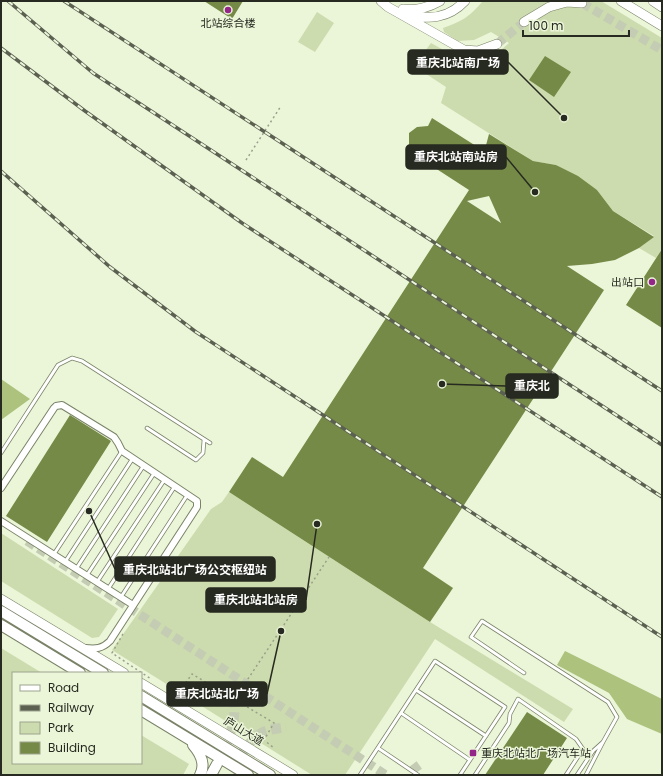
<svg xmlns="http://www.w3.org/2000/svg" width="663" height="776" font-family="Poppins,'Noto Sans SC',sans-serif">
<rect width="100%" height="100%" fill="#ebf5d8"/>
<path fill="#cddcae" d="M483,1H601L662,38V249L656,258L639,248L654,236L613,211L597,190L556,165L533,161L441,103L446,87L414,66L431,43L463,61L493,57L509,43L491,32L474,40L458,41L444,32L443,28C463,21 469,17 483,1Z
M317,12L334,23L315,52L298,42Z
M229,492L430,622L573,709L564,722L435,639L345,775H312L112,650L211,509L222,502Z
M1,533L118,609L99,637L92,638L1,581Z
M1,648L42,673H13V763H141V735L189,764L183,775H1Z"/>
<path fill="#adc27d" d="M1,379L30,399L1,420Z
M565,651L662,699V734L627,719L609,693L557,665Z"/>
<path fill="#768a47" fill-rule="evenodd" d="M204,1H243L232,19Z
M545,56L571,72L554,97L529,80Z
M432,118L476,146L485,149L489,134L533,161L556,165L578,176L597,190L613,211L654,237L639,248L615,260L592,264L567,266L604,290L423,568L453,588L430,622L229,492L252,457L283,477L469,190L415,155L409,147V133L417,127L428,126ZM489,196L501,223L467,201Z
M662,249V328L626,305Z
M70,415L111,441L47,542L6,516Z
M527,712L567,738L543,775H485Z"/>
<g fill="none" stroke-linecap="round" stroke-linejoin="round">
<path stroke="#c4ccb3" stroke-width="9" stroke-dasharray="9 4.5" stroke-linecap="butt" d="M582,3L662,50
M497,44L524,22
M27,541L386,775
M413,764L421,775"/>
<path stroke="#c4ccb3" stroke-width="10" stroke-dasharray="10 5" stroke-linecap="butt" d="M217,764C225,748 237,723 234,704C233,699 228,692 226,687
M230,771C238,760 246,745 257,736C264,729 277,729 286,727"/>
<g stroke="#7a8368" stroke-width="4.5">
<path id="lane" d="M147,428L196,460L203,453L204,440
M1,453L58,365L72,358L82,361L210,443
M54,554L122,451
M65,562L133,458
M76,569L144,465
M87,575L155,472
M97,582L165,479
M108,589L175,486
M121,597L188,494
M524,673L471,637L482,621L608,702L617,717L603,742
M416,690L486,736
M401,713L470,760
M378,748L418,775
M360,775L435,661L505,707L460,775
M475,775L509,723L510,714L518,699L576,739L583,749L566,775
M577,775L593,751L603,742L586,775"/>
</g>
<g stroke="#7a8368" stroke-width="8">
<path id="street" d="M1,488L54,408L56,406L62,405L114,437L118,443L122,451L197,501V507L110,641C102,649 96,649 85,648
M1,521L133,605"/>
</g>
<g stroke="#7a8368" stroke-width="10">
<path id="secondary" d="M381,1L388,7L464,50L478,51L497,44
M621,1L662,26
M653,1L662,7
M403,9C416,11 429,7 440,1
M406,13C428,21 449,18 465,1
M524,22L549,7L567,2L582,3
M1,599L124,673
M141,683L293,775"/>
</g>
<g stroke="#7a8368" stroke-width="12">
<path id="primary" d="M1,611L103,673
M1,625L80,673
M141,696L270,775
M141,710L248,775
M193,745C200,753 206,764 200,775
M211,775L217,764"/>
</g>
<path stroke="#99a08b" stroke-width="1.5" stroke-dasharray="2 3" stroke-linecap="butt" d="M246,160L281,106
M123,634L112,653L151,679
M175,683L182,688
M177,695L192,674L274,723L264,740L274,748
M234,700L329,557"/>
<use href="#lane" stroke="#fff" stroke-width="3"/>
<use href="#street" stroke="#fff" stroke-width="6"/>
<use href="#secondary" stroke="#fff" stroke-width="9"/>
<use href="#primary" stroke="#fff" stroke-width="10"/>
<g stroke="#5b6051" stroke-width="3.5">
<path id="rail" d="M8,1L93,73L662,445
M64,1L662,391
M1,48L85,111L242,223L662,497
M1,171L110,267L196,332L662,637"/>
</g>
<use href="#rail" stroke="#ebf5d8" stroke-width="2" stroke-dasharray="6" stroke-linecap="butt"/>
</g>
<g fill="#932688" stroke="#ebf5d8" stroke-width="1.5">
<circle cx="228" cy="10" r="4"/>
<circle cx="652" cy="282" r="4"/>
<rect x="469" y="749" width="8" height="8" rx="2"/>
</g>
<g text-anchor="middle" stroke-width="3" stroke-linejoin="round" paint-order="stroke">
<g font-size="11" fill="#272a20" stroke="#ebf5d8">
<text x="228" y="27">北站综合楼</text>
<text x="644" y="286" text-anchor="end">出站口</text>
<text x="481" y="757" text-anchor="start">重庆北站北广场汽车站</text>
</g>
<g font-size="11" fill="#272a20" stroke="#ebf5d8">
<text transform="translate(244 731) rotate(31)" y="4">庐山大道</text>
</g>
</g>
<path fill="none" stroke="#272a20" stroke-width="1.5" d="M564 118L508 62M535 192L506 157M442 384L506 386M89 511L115 569M317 524L306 600M281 631L267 694"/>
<g fill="#272a20" stroke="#ebf5d8" stroke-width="1.5">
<circle cx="564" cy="118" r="4"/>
<circle cx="535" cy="192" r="4"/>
<circle cx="442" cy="384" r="4"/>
<circle cx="89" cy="511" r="4"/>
<circle cx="317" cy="524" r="4"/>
<circle cx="281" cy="631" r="4"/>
</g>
<g fill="#272a20" stroke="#272a20" stroke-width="1.5">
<rect x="408" y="50" width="100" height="24" rx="4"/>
<rect x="406" y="145" width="100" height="24" rx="4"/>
<rect x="506" y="374" width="52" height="24" rx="4"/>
<rect x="115" y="557" width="160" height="24" rx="4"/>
<rect x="206" y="588" width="100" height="24" rx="4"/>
<rect x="167" y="682" width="100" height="24" rx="4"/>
</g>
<g font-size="12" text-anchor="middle" font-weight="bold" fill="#fff">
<text x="458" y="67">重庆北站南广场</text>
<text x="456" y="161">重庆北站南站房</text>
<text x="532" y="390">重庆北</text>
<text x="195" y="574">重庆北站北广场公交枢纽站</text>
<text x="256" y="604">重庆北站北站房</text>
<text x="217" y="698">重庆北站北广场</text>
</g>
<rect width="663" height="776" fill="none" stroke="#272a20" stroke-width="4"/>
<rect x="12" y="672" width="130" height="92" fill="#ebf5d8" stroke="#9da48e"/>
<rect x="20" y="685" width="20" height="6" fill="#ffffff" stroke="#9da48e"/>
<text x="48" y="692" font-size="12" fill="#272a20">Road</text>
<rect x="20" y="705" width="20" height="6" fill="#5b6051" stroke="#9da48e"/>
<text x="48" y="712" font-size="12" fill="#272a20">Railway</text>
<rect x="20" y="722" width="20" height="12" fill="#cddcae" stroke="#9da48e"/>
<text x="48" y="732" font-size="12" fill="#272a20">Park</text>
<rect x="20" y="742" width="20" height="12" fill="#768a47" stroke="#9da48e"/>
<text x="48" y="752" font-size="12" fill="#272a20">Building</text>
<path d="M523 30v6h106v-6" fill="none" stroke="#272a20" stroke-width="2"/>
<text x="529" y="30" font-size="12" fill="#272a20" stroke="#ebf5d8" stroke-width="3" paint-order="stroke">100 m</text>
</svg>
